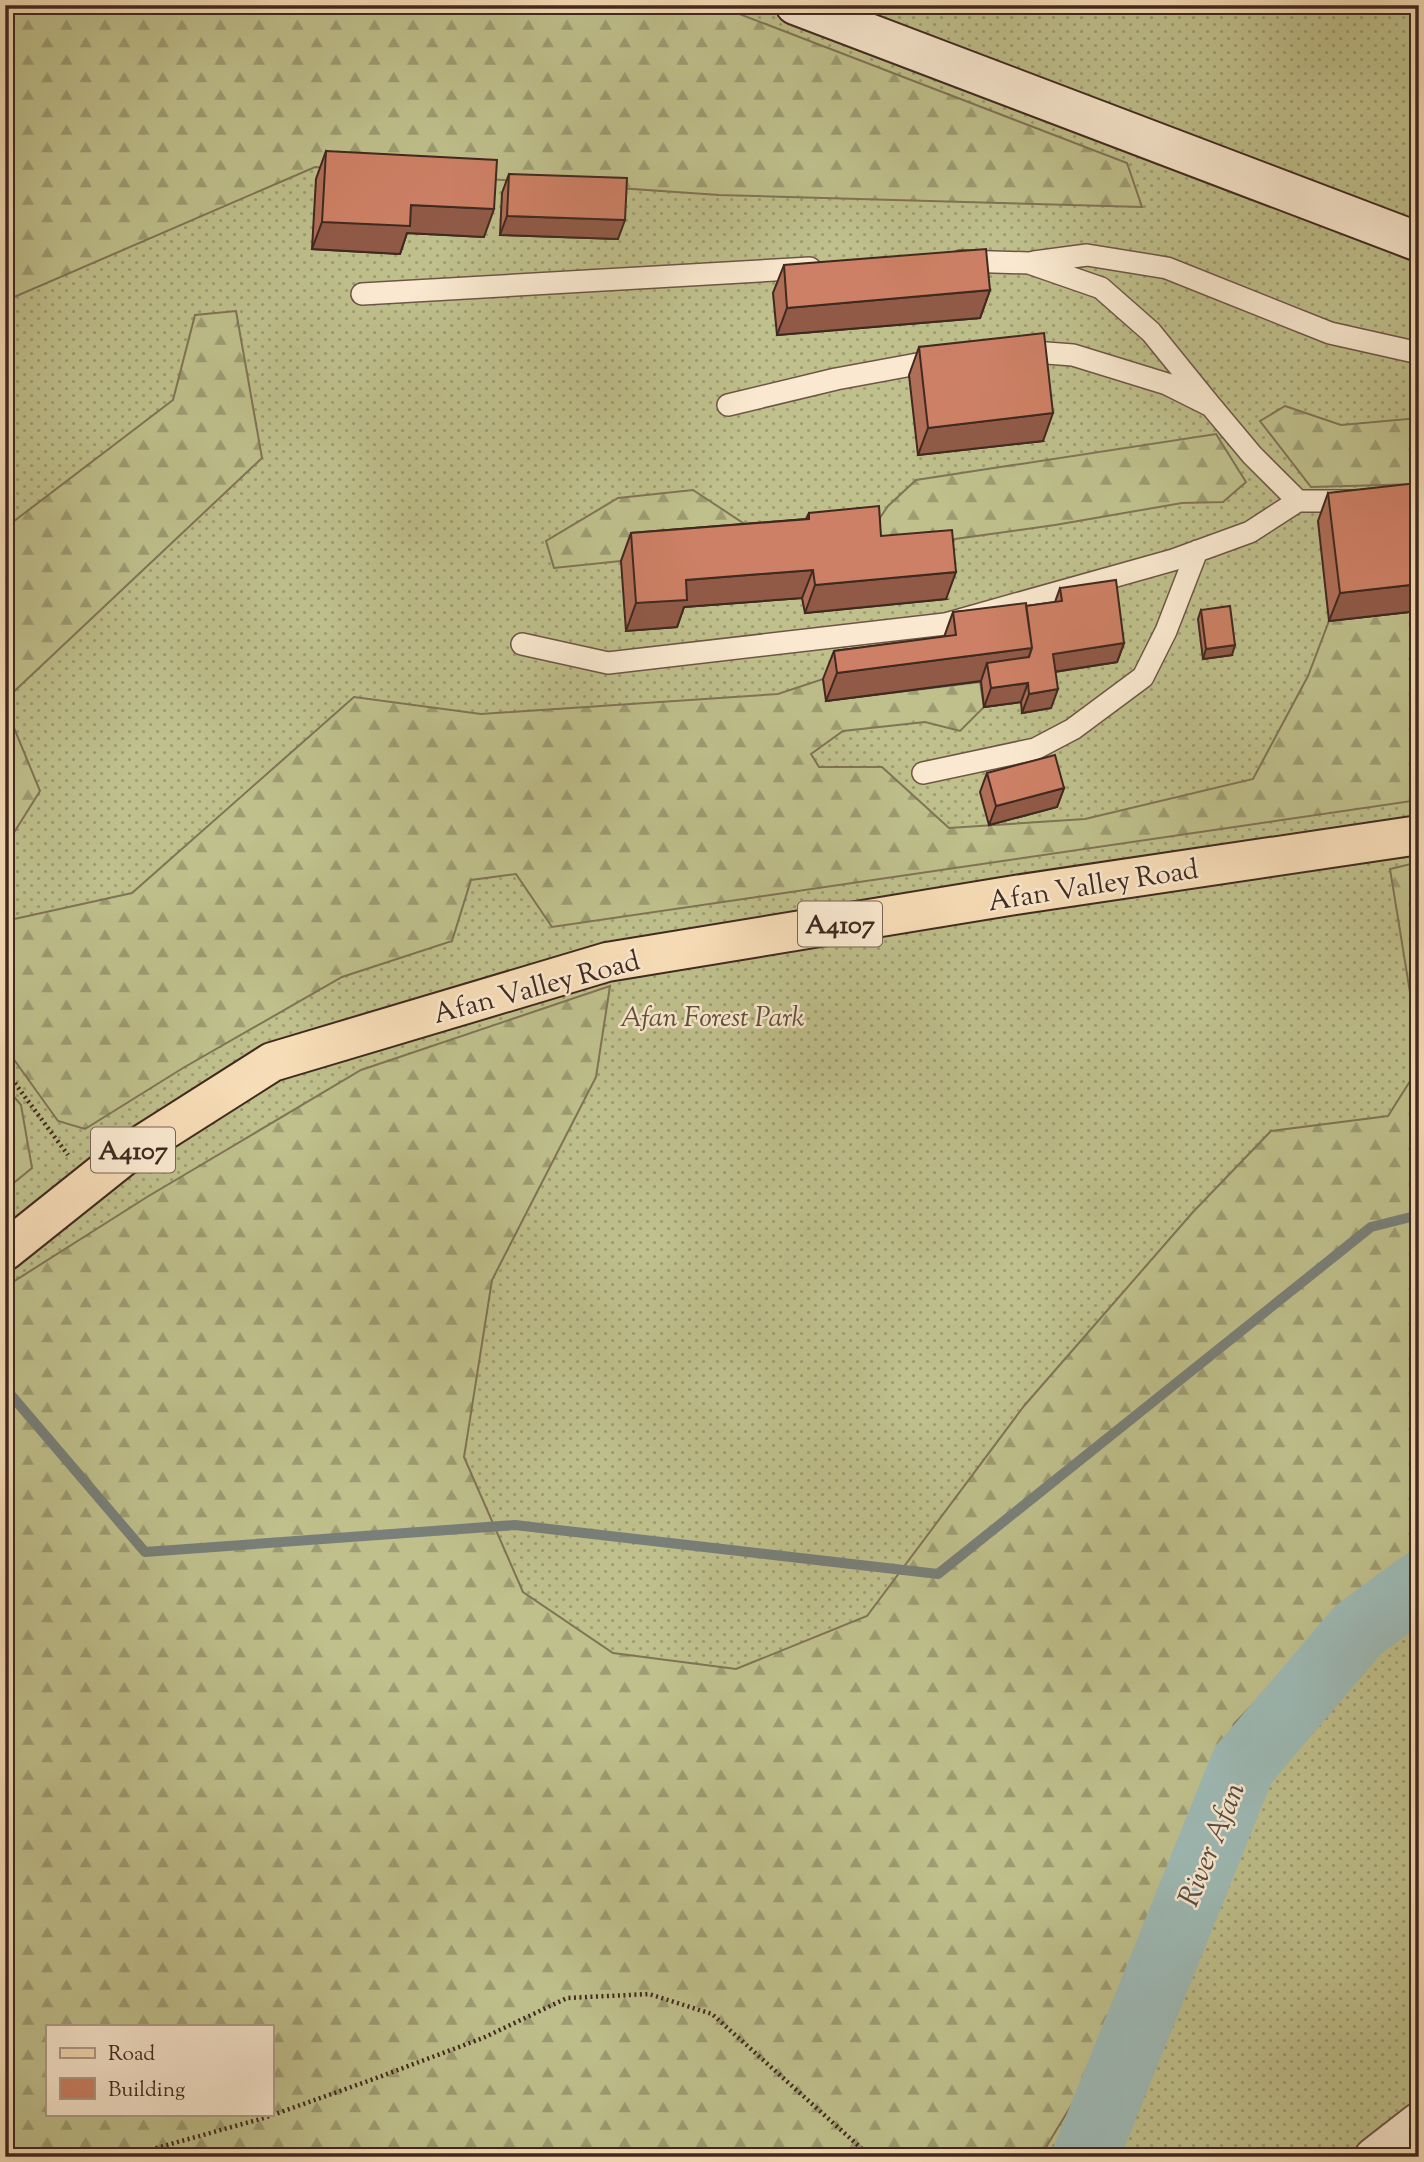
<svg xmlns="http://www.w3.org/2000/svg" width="1424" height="2162" font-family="'Sorts Mill Goudy',serif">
<defs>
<pattern id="grass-dots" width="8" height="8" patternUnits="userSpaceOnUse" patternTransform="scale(1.75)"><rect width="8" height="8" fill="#bfc08c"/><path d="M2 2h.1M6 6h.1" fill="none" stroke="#9d9c72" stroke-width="1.8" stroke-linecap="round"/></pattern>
<pattern id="forest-firs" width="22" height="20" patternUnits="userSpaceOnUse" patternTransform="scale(1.75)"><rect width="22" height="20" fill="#bfc08c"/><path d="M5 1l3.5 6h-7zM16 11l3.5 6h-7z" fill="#9d9c72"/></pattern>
</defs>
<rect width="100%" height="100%" fill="#f7ddb7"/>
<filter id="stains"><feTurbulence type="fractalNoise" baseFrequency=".00286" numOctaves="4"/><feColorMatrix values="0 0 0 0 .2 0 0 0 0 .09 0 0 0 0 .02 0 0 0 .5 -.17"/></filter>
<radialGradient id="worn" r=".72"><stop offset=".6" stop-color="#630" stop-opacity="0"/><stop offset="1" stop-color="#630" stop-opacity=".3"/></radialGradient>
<path fill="url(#grass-dots)" stroke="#807456" stroke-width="2" fill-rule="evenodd" d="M5,5H1419V2157H5ZM47,2027H271V2115H47Z"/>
<path fill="url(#forest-firs)" stroke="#807456" stroke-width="2" fill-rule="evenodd" d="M5,5H716L1127,163L1142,207L719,195L315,167L5,301Z
M236,311L262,458L5,700V528L173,400L195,315Z
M1285,406L1341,425L1419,418V484L1311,487L1260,421Z
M1216,434L1246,482L1223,502L1182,503L1055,525L955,539L942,558L869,534L888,506L916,480Z
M693,490L781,548L621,561L554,568L546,541L618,498Z
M1418,611L1419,800L552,927L516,874L471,880L452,941L342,977L183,1068L85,1129L58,1121L5,1047V921L132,893L354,697L481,714L778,694L823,679L827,701L980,682L984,707L960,731L925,722L843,731L811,754L819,767H882L949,828L1085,819L1253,779L1308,676L1329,621Z
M5,706L40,791L5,847Z
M1419,862V1048L1390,869Z
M610,986L596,1077L492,1280L464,1457L523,1592L613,1653L736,1669L867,1616L1024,1406L1193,1212L1271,1131L1388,1116L1419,1067V1547L1365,1588L1234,1724L1192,1847L1074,2101L1040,2157H5V1287L147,1197L361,1070ZM271,2027V2115H47V2027Z
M5,1086L21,1105L32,1168L5,1190Z"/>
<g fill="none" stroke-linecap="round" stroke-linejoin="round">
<path stroke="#788079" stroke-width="10" d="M5,1388L145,1552L515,1525L938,1574L1371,1227L1419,1215"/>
<path stroke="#9ebab5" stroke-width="66" d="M1085,2157L1243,1765L1358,1630L1419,1585"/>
<g stroke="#6e5646" stroke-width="24">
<path id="service" d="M961,261L1029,263L1101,288L1151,332L1211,406
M1034,262L1087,255L1167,268L1330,333L1419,353
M362,294L810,268
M1020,351L1073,355L1167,384L1211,406L1252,455L1298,501
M728,405L836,379L939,360
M522,644L608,663L945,624L1173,560L1250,532L1298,501H1354
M923,773L1035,749L1073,729L1143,677L1166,631L1197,551"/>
</g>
<g stroke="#6e5646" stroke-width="42">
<path id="minor" d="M1374,2157L1419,2122"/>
</g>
<g stroke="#402920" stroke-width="42">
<path id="secondary" d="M795,5L1419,242"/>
</g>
<g stroke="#402920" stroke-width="42">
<path id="primary" d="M5,1251L124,1156L272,1062L607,962L1015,895L1419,835"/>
</g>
<path stroke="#402920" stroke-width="4.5" stroke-dasharray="2 3.5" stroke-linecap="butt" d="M5,1070L68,1155
M124,2157L264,2118L371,2080L483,2038L567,1998L649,1994L712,2014L871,2157"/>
<use href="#service" stroke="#fae9d0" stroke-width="21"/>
<use href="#minor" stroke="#fae9d0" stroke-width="38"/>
<use href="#secondary" stroke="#fae9d0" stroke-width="38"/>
<use href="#primary" stroke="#f7ddb7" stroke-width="38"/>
</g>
<path fill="#b06e57" stroke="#402920" stroke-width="2" d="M326,151L484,237L407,233L400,254L312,249L316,179Z
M509,174L618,239L500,235L502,193Z
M784,265L990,290L980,318L777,335L773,293Z
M919,347L1043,441L918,455L909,375Z
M1328,493L1418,611L1329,621L1318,521Z
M809,513L946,599L805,613L802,598L684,607L677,627L626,631L621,561L631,533L806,519Z
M1060,588L1124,643L1117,662L1055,672L1051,708L1022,713L1021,702L984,707L981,681L826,701L823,679L834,651L944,637L953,612L1026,606L1055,602Z
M1201,610L1232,655L1203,659L1198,619Z
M987,773L1064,788L1057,807L989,825L980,792Z"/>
<path fill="#905a47" stroke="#402920" stroke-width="2" d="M411,205L494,209L484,237L407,233L400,254L312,249L322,222Z
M507,216L625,220L618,239L500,235Z
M990,290L980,318L777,335L787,308Z
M1053,413L1043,441L918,455L928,428Z
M813,570L802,598L684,607L677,627L626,631L636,603L686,580Z
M956,572L946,599L805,613L815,585Z
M1419,584L1418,611L1329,621L1340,593Z
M1124,643L1117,662L1046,673L1053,654Z
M1235,645L1232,655L1203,659L1206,649Z
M1032,648L1022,676L987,663L981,681L826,701L837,673Z
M1028,683L1021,702L984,707L991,688Z
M1058,689L1051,708L1022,713L1029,694Z
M1064,788L1057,807L989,825L996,806Z"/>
<path fill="#cd8065" stroke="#402920" stroke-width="2" d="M326,151L497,160L494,209L411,205L410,226L322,222Z
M509,174L627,178L625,220L507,216Z
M986,249L990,290L787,308L784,265Z
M1044,333L1053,413L928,428L919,347Z
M1417,483L1419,495V584L1340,593L1328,493Z
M879,506L881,536L952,530L956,572L815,585L813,570L686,580L687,600L636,603L631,533L809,519V513Z
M1116,580L1124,643L1053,654L1058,689L1029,694L1028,683L991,688L987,663L1029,657L1032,648L1026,606L1062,601L1060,588Z
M1026,603L1032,648L837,673L834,651L956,635L953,612Z
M1230,606L1235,645L1206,649L1201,610Z
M1055,755L1064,788L996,806L987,773Z"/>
<g text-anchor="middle" stroke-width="5" stroke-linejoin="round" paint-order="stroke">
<g fill="#fae9d0" stroke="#786355" stroke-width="2">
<rect x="798" y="901.5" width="84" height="45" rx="5"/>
<rect x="91" y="1127.5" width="84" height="45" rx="5"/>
</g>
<g font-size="26" font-weight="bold" fill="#402920">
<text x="840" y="933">A4107</text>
<text x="133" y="1159">A4107</text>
</g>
<g font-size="28" fill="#402920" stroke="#fae9d0">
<text transform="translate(1093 884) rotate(-9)" y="10">Afan Valley Road</text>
<text transform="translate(536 986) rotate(-15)" y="10">Afan Valley Road</text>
</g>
<g font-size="28" font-style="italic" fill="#604f3b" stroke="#fae9d0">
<text x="712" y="1026">Afan Forest Park</text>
</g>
<g font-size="30" font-style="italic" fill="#584d45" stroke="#fae9d0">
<text transform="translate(1211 1844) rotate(-68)" y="10">River Afan</text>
</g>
</g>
<rect width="1424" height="2162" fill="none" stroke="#f7ddb7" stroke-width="28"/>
<rect x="7" y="7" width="1410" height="2148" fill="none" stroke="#402920" stroke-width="3.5"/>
<rect x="14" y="14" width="1396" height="2134" fill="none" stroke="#402920" stroke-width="2"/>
<rect x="46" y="2025" width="228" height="91" fill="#fae9d0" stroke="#b09c8a" stroke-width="2"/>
<rect x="60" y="2048" width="35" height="10" fill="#f7ddb7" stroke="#b09c8a" stroke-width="2"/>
<text x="108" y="2060" font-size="21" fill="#402920">Road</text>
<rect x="60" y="2078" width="35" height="21" fill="#cd8065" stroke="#b09c8a" stroke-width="2"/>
<text x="108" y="2096" font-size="21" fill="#402920">Building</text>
<rect width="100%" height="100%" filter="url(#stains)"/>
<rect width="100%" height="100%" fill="url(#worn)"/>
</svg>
